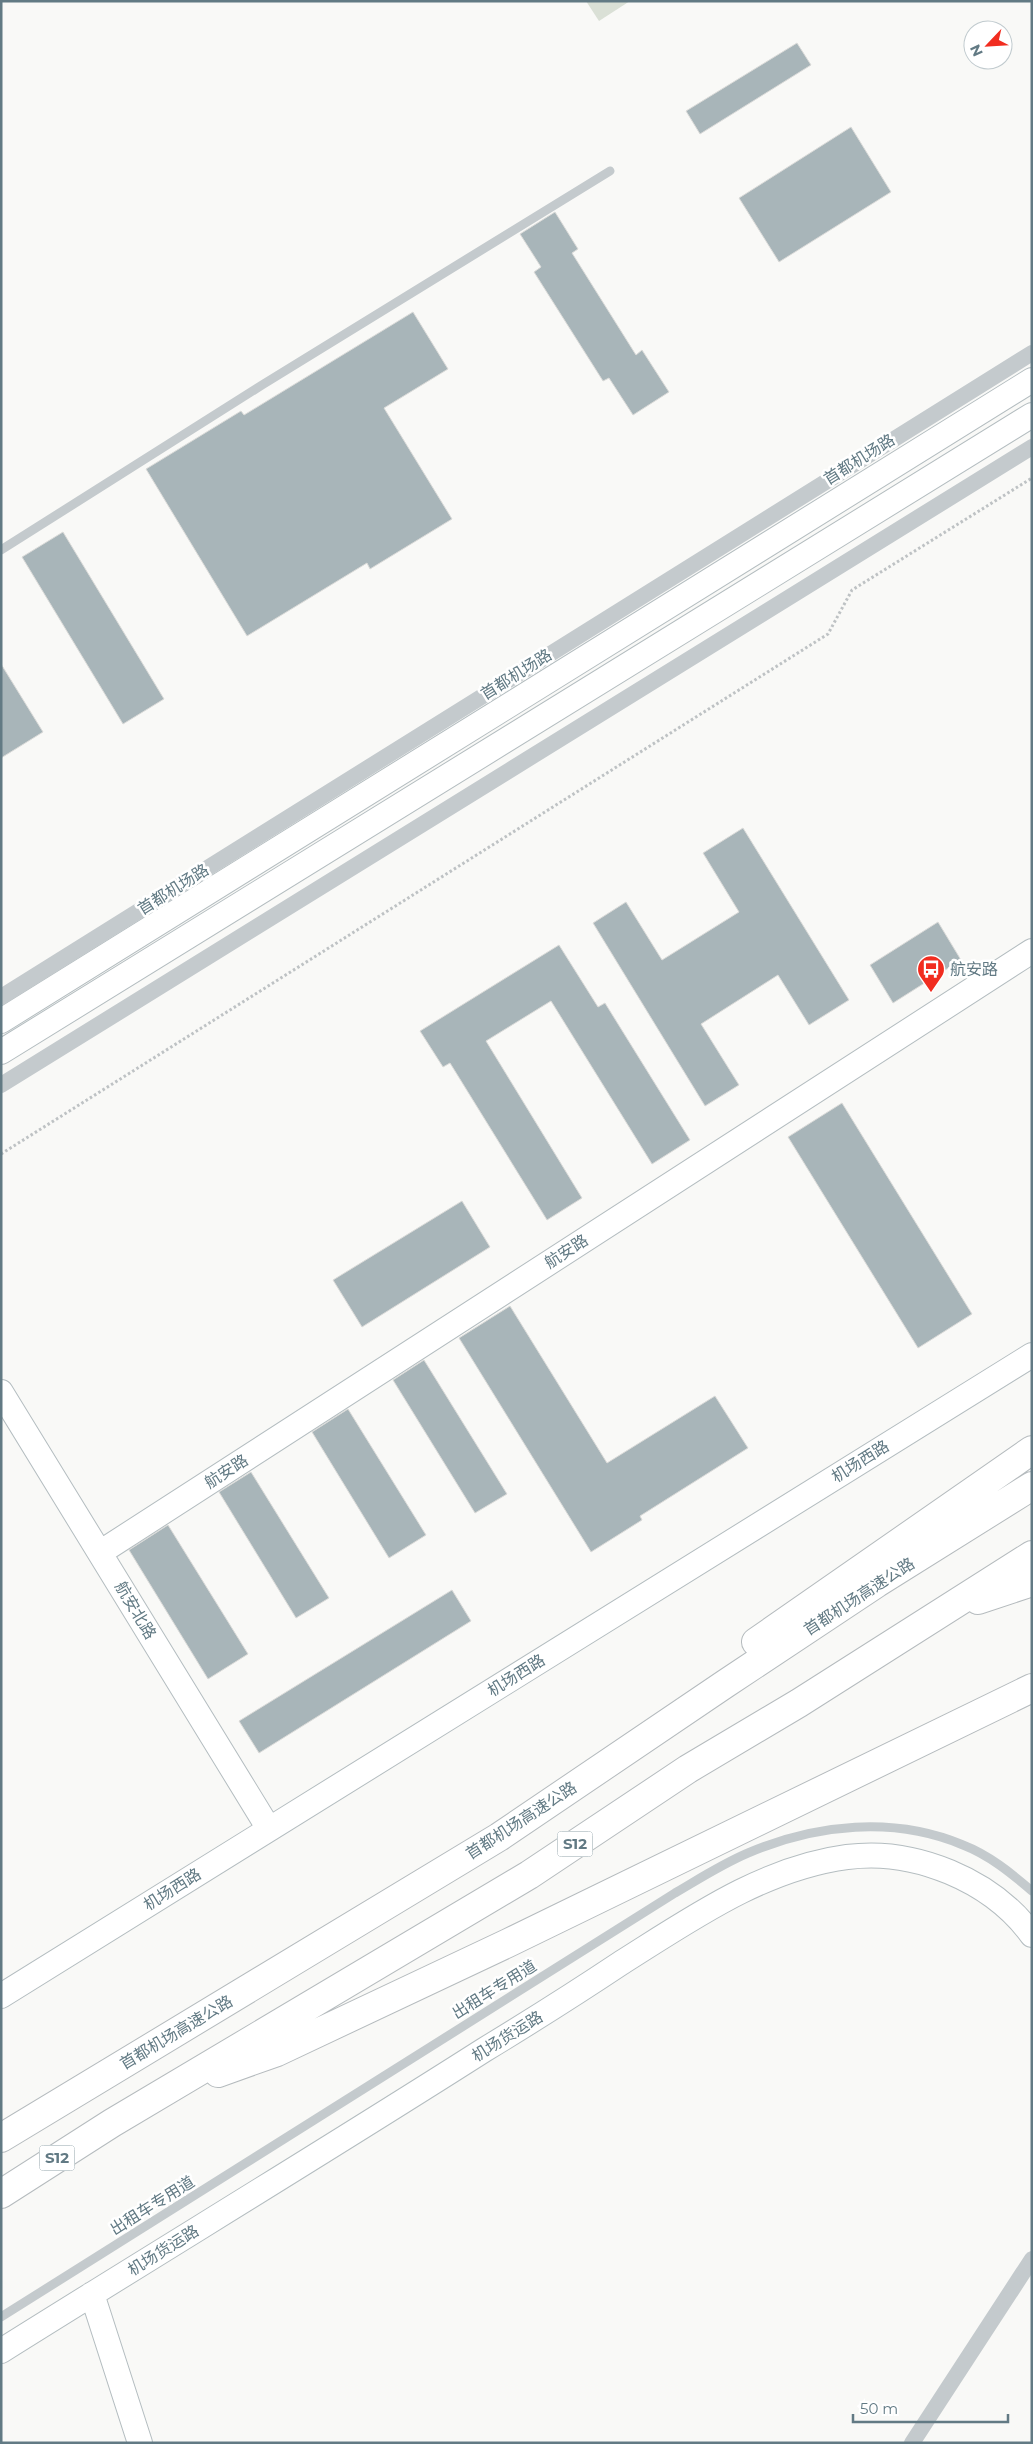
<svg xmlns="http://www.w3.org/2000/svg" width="1033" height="2444" font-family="Montserrat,'Noto Sans SC',sans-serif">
<rect width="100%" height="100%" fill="#f9f9f7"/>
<path fill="#dae0d6" d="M586,1H630L599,21Z"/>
<path fill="#a8b5b9" stroke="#dbdbd9" d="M797,43L811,65L700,134L686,111Z
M851,127L891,192L779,262L739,198Z
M555,212L578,249L572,253L636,355L642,350L669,392L633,415L609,378L603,381L534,272L541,267L520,234Z
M413,312L448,369L384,408L452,519L370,569L367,563L247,636L146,469L241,411L244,415Z
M63,532L164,699L123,724L22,557Z
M1,664L43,732L1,758Z
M743,828L849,1000L809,1025L778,975L701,1024L739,1085L705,1106L593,923L626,902L662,960L739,912L703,853Z
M938,922L961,960L893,1003L870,965Z
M559,945L598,1007L605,1003L690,1140L652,1164L551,1001L486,1041L582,1198L547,1220L450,1063L443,1067L420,1031Z
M842,1103L972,1314L918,1348L788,1137Z
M462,1201L490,1247L362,1327L333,1280Z
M510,1306L607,1463L715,1396L748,1448L640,1516L642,1520L591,1552L459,1338Z
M424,1360L507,1494L475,1513L393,1380Z
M348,1409L426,1535L389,1558L312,1432Z
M251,1472L329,1598L296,1618L219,1492Z
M168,1525L248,1654L208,1679L129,1550Z
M452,1590L471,1621L259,1753L239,1721Z"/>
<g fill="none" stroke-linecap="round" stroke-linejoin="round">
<g stroke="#b4bdc0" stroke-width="26">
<path id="secondary" d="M1,1021L1032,380
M1,1052L1032,415
M1,1392L269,1829
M101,1552L1032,951
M1,1996L1032,1355
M92,2294L140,2443
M1,2351C162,2250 324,2152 484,2050C530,2022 576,1993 621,1963C691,1919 763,1868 847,1857C914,1848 992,1880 1032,1935"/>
</g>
<g stroke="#b5bbbe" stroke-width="30">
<path id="highway" d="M978,1600L1032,1582
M756,1642L1032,1450
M218,2073L277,2052L508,1943L1032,1688
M1,2138L499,1837L725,1684L877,1583L1032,1486
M1,2194L112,2123L529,1875L688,1769L799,1703L1032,1555"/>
</g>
<path stroke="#bec2c4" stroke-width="3" stroke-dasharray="2.5 2.5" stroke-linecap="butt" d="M1,1154L828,634L852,590L1032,478"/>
<path stroke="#c4cacd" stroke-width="9" d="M1,550L262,385L610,171
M1,2317L675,1893C699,1879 722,1864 748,1853C816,1824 894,1816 963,1845C989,1855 1011,1873 1032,1891"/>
<path stroke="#c4cacd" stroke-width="16" d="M1,997L1032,353
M1,1085L1032,447
M912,2443L1032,2259"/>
<use href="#secondary" stroke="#fff" stroke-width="24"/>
<use href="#highway" stroke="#fff" stroke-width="28"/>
</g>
<defs>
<g id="bus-pin" transform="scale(1.4375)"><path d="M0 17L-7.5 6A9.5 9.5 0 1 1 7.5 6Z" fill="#f12d20" stroke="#fff"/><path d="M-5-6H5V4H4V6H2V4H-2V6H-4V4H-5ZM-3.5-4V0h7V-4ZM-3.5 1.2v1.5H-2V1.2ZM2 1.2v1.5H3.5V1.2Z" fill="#fff"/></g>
</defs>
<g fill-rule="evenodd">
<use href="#bus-pin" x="931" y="969"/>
</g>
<g text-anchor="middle" stroke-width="5" stroke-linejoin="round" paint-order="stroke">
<g fill="#fff" stroke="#91a2a9" stroke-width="1">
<rect x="557.5" y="1831.5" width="35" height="25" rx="4"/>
<rect x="39.5" y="2145.5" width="35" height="25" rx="4"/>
</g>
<g font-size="15" font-weight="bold" fill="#627a84">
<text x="575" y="1849">S12</text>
<text x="57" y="2163">S12</text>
</g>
<g font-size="16" fill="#627a84" stroke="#fff">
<text transform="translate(859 459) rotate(-32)" y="6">首都机场路</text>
<text transform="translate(516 674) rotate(-32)" y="6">首都机场路</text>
<text transform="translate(173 889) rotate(-32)" y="6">首都机场路</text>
<text transform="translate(566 1251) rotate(-33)" y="6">航安路</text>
<text transform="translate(860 1461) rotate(-32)" y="6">机场西路</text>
<text transform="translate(226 1471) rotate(-33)" y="6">航安路</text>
<text transform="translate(859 1596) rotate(-33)" y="6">首都机场高速公路</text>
<text transform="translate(136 1610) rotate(59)" y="6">航安北路</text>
<text transform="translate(516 1675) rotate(-32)" y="6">机场西路</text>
<text transform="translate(521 1820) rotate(-33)" y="6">首都机场高速公路</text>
<text transform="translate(172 1889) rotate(-32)" y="6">机场西路</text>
<text transform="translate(494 1989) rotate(-32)" y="6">出租车专用道</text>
<text transform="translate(176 2032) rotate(-31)" y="6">首都机场高速公路</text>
<text transform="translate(507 2036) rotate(-32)" y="6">机场货运路</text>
<text transform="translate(152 2205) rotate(-32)" y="6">出租车专用道</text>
<text transform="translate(163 2250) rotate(-32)" y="6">机场货运路</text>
</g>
<g font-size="16" fill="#627a84" stroke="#fff" text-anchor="start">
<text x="950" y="975">航安路</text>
</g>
</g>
<rect width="1033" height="2444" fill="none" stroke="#627a84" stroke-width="5"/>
<g transform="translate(988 45) rotate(245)"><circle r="24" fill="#ffffff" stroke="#c0cace"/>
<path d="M0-4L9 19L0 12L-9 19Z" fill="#f12d20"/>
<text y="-8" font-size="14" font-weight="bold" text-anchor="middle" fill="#627a84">N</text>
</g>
<path d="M853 2414v8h155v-8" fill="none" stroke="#627a84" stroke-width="2.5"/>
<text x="860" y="2414" font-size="15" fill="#627a84" stroke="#ffffff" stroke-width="4" paint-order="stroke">50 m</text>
</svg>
